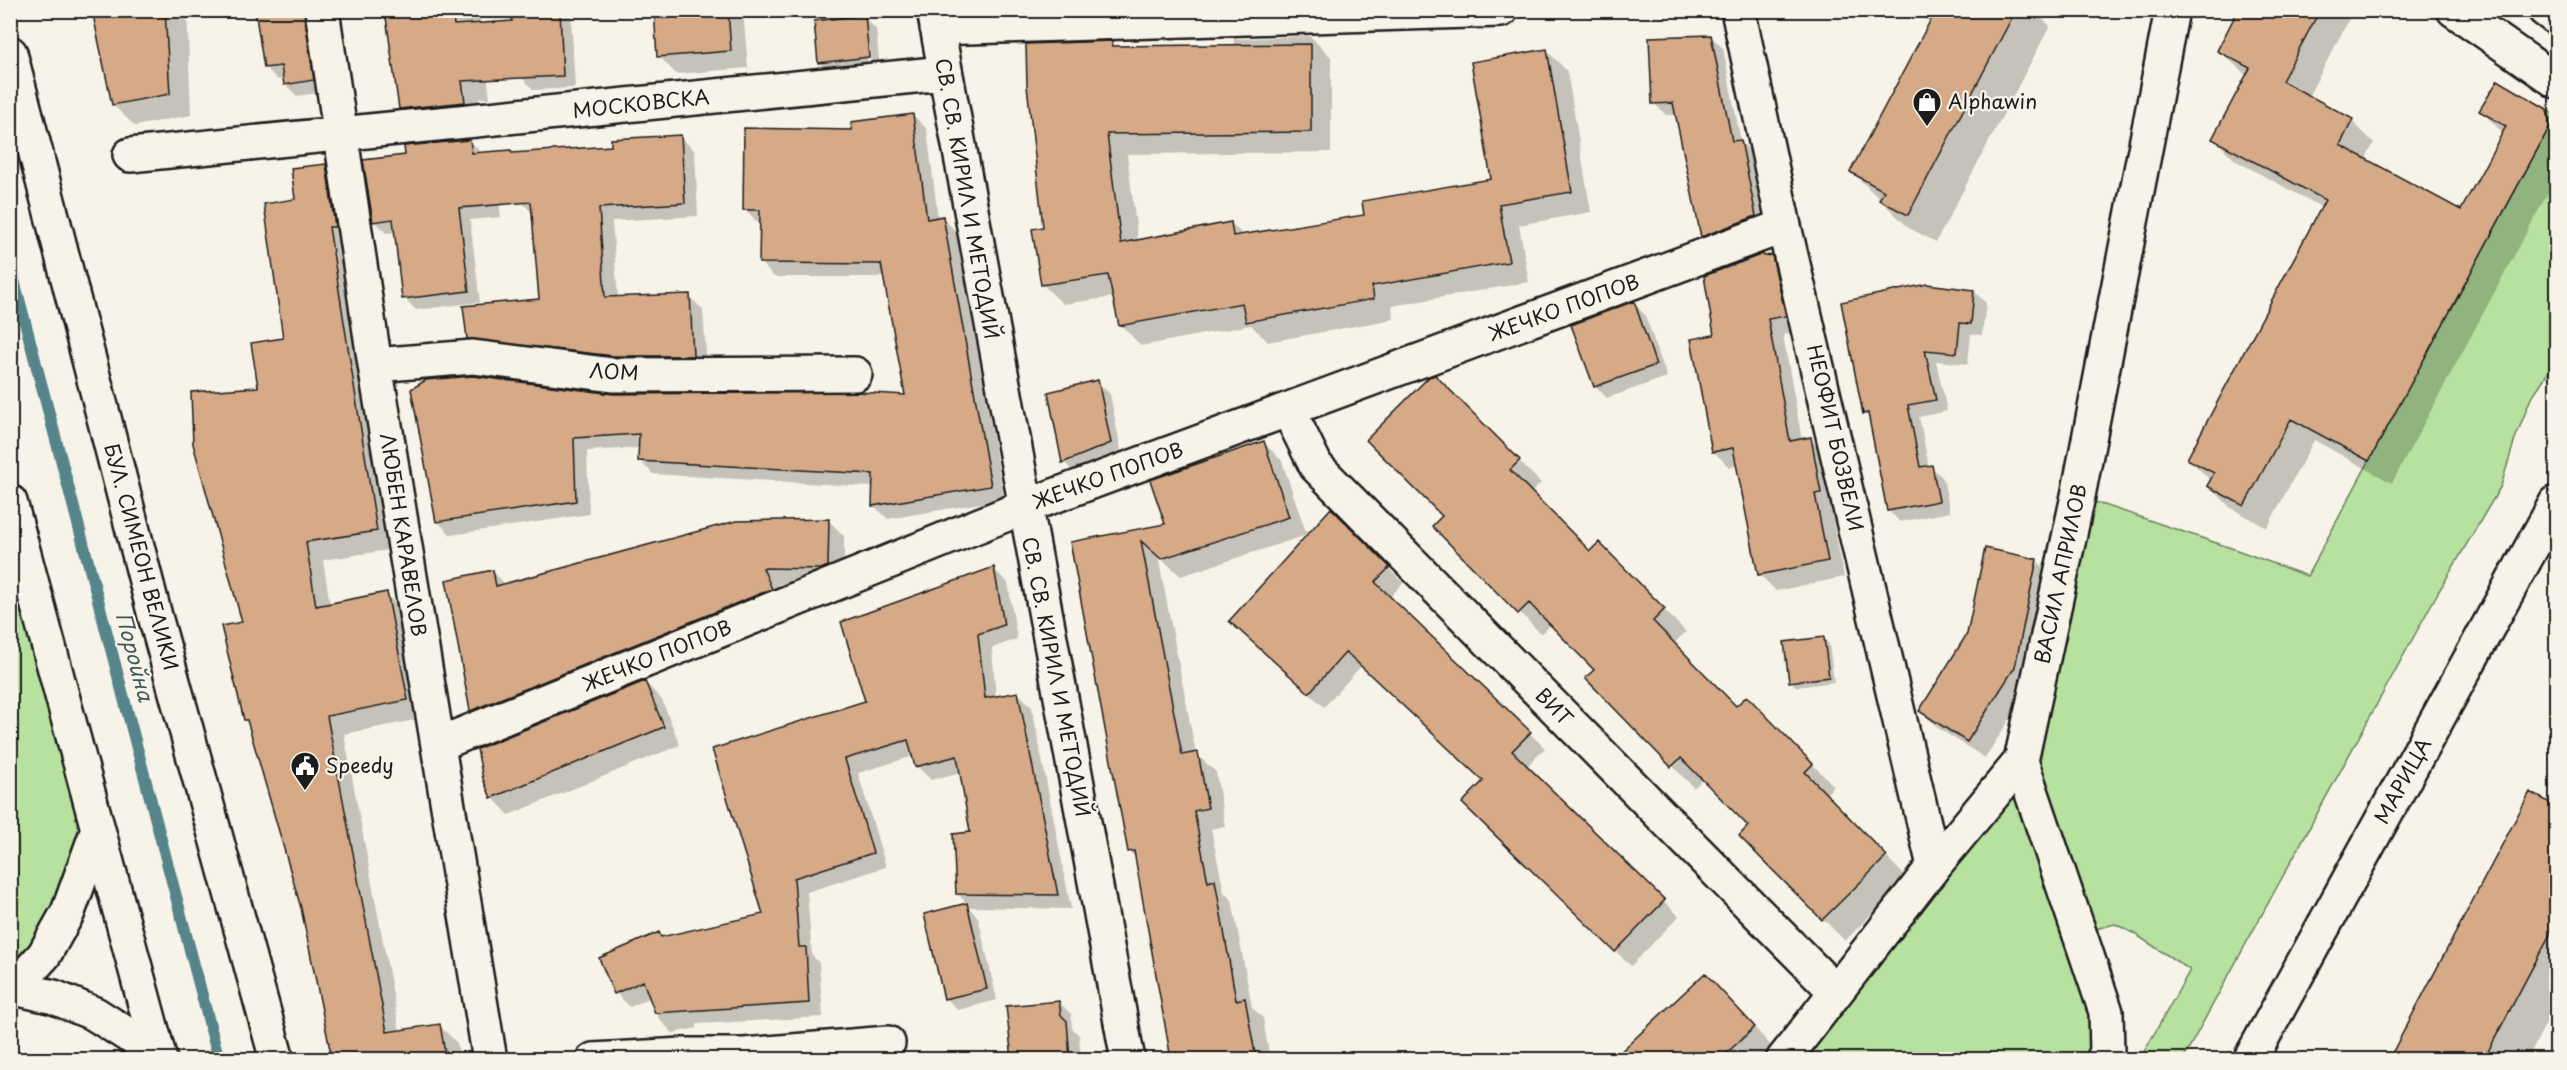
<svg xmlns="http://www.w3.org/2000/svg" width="2567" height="1070" font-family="'Playpen Sans',sans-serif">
<rect width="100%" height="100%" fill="#f7f3e8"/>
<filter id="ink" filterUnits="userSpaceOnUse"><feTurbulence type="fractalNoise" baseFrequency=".0167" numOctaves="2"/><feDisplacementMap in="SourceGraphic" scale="12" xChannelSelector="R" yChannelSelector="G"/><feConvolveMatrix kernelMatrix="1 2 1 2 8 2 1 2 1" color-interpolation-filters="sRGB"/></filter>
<g filter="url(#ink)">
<path fill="#b6e19f" stroke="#697e5e" stroke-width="1.5" d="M2547,109L2556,117V361L2531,398L2515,439L2501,486L2436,596L2183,1059H2140L2190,970L2135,934L2115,924L2080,933L2103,1059L1783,1060L2021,761L2078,496L2237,550L2307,576L2550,126Z
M10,502L97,832L68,912L10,970Z"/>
<path fill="#0003" fill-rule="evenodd" d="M93,10H187L191,115L135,126L113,105Z
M245,10H314L325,92L297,96L285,84V78L278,80L266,68L258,21Z
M387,10H479L490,98H479L482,119L418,126L400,108Z
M522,10H567L571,15L575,88L534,90L522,78Z
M655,10H743L748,68L676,74L659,56Z
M1908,10H2034L2050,26L1936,242L1909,228L1852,172L1931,23Z
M2240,10H2354L2308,97L2352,121L2374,143L2365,160L2462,212L2504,134L2481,111L2546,110L2556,120V178L2392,483L2314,440L2267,528L2231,508L2209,486L2211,481L2189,459L2323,208L2236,161L2214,139L2247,76L2219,50Z
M864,17L876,29L880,68L832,75L820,63ZM864,28H867L871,64L868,65Z
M1310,36L1331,57V152L1127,154L1138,242L1231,223L1244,236L1366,216L1492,180L1547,51L1567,71L1591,212L1519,225L1529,282L1392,306L1394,319L1268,342L1251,325L1141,346L1121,325L1114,297L1063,304L1042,284L1045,229L1112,43L1117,48L1233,47L1234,39Z
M1711,36L1723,48L1741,142L1752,153L1767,228L1715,248L1703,236L1677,115H1666L1654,103Z
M913,115L927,129L938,218H942L956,231L1004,499L888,519L874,506V487L653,474L639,460L640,448L587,451L589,514L451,535L437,521L613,395L907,396L885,277H774L761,263V223H758L745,209L853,131Z
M680,137L695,151L698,216L612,221L618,298L689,296L703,310L707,369L482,352L468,338L540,300L534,215L522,202L613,147Z
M470,141L494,166L501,217L470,220L480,302L416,310L404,298L396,232L386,233L374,221L407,156Z
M326,166L344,184L394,549L323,560L330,605L386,594L404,612L425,718L344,734L400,1032L439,1025L457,1043L460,1060L336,1059L302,908L250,724L245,720L244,623L260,388L285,339L297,200Z
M1771,256L1787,273L1801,331L1783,335L1802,440L1810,439L1826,455L1836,509L1831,510L1844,577L1776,591L1759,574L1738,466L1729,467L1713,451L1716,336L1765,258Z
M1974,291L1986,303L1982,335L1971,334L1968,364L1936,361L1947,411L1919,417L1929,467H1931L1943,478L1950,512L1900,522L1888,510L1871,420L1865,414L1843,303Z
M1634,303L1645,315L1667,377L1607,398L1595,386Z
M1435,377L1541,483L1531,493L1590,553L1599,544L1686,632L1673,644L1736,708L1747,698L1834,786L1825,795L1907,878L1845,941L1741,836L1751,826L1704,778L1694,788L1587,678L1596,670L1551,624L1541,634L1434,526L1444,516Z
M1098,382L1110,394L1122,455L1075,474L1064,462L1050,393Z
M1264,443L1282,461L1307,535L1181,576L1158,556L1196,754L1216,772L1225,826L1211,829L1224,892L1232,900L1252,1007L1263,1018L1270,1060H1182L1137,859L1130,852L1071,544L1167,525Z
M1331,510L1403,583L1389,598L1545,748L1526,767L1679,916L1631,966L1464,803L1485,782L1362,665L1324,707L1246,636Z
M828,520L844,536V582L838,585L778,584L787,605L488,726L472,710L448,581L493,572L506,585Z
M2036,560L2054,578L2032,684L1985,758L1938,728L1921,711L1969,635Z
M994,569L1008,583L1017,639L992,648L996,697L1018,693L1032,707L1071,909L968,907L978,917L997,1000L958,1010L946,998L926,915L968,905L957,893L972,833L961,772L931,780L917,766L914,756L858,773L886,867L807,892L812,955L819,963L823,1017L697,1024V1028L673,1033L659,1019L651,997L630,1007L616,993L659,934L662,938L765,915L867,702Z
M1824,639L1829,644L1834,682L1797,687L1791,681Z
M2556,666V677L2553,673Z
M645,682L662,700L680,745L509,815L492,797Z
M2531,794L2556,807V1004L2527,1060H2390Z
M1727,997L1775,1050L1765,1060H1598L1621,1054Z
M1059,1002L1071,1014L1072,1028L1079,1035L1081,1059L1083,1060H1014L1007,1007Z"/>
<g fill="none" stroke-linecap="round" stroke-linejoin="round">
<path stroke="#54848a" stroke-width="12" d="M10,265L219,1060"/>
</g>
<path fill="#d6a987" stroke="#1c1c1c" stroke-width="1.5" d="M92,10H165L170,94L112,105Z
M255,10H304L314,80L284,85L281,66L264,68Z
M385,10H452L454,25L512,21V10H560L563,76L462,81L465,102L399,109Z
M654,10H728L731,51L657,57Z
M1936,10H2016L1908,215L1879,200L1884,191L1850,172Z
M2238,10H2320L2282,81L2353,119L2340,145L2461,210L2506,126L2479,111L2498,80L2547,109L2550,126L2369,461L2291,419L2244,506L2207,486L2214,473L2187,459L2325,200L2212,139L2250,68L2217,51Z
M865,15L869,57L818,63L814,21Z
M1711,35L1732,141L1741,140L1756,216L1701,237L1673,103L1652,104L1649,37Z
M1112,41V46L1311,44V132L1107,134L1121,243L1231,222L1233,236L1364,215L1362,201L1491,179L1471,62L1547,49L1572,192L1499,204L1509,262L1372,286L1374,299L1246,322L1242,303L1119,326L1108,275L1041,285L1032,229L1043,227L1027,86L1026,44Z
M913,114L927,219L943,216L991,486L872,506L873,474L638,461L639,434L574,438L576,501L436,522L411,389L426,380L473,376L613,394L858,392L905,395L881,264L759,263L760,210H743L744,128L852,130L851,122Z
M681,135L685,203L599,208L605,297L690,294L693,356H614L467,339L463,306L539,299L531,202L459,208L469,291L402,299L393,219L373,222L363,160L405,155L404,146L470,140L472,153L511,150L512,153L611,146V139Z
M326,164L335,227H329L377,531L306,542L316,606L387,592L408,700L327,716L387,1032L440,1024L446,1059H332L301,908L247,720H244L221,626L242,622L193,444L191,392L258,387L251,343L283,338L264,204L295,199L291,168Z
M1763,254L1764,256L1772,255L1786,316L1768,319L1790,441L1811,437L1821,493L1815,494L1828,561L1758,575L1733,448L1712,452L1691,339L1714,335L1704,276Z
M1927,284L1974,290L1971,324L1960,323L1957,353L1925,350L1936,400L1908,405L1920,467L1932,465L1939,501L1887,511L1868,413L1863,414L1841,302Z
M1634,301L1656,365L1594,387L1571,325Z
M1435,375L1520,460L1510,470L1590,551L1599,542L1665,609L1653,621L1736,706L1747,696L1813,764L1805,772L1887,856L1822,920L1739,836L1748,826L1681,758L1671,767L1585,678L1594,670L1529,603L1518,614L1432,526L1442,516L1366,440L1429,377Z
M1098,380L1111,443L1062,463L1048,392Z
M1264,441L1289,517L1161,559L1141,541L1182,755L1198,752L1208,808L1194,811L1208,882L1215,880L1236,1000L1245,998L1256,1059H1171L1134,851L1128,852L1070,542L1165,524L1150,480Z
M1331,508L1390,567L1375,582L1531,732L1512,751L1665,900L1615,952L1462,803L1483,781L1346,652L1309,693L1229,621Z
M829,519L828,566L821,569L763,568L772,589L470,711L446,580L493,570L496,586L736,521Z
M1985,548L2037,559L2015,667L1967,742L1919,711L1967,634Z
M994,567L1004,625L978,634L985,698L1018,692L1058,895L956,894L953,834L970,832L957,756L915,767L908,740L845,759L873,853L794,878L799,947H806L809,1003L655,1013L643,981L614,994L599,958L659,932L661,937L763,914L712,749L865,701L841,622Z
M1824,637L1829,677L1789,682L1784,642Z
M645,681L664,727L491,798L483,779L477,749Z
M2530,792L2556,806V923L2484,1059H2389Z
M967,903L987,989L944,999L924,914Z
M1705,973L1755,1027L1720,1059H1613Z
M1059,1001L1061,1015L1067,1021L1070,1059H1012L1006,1006Z"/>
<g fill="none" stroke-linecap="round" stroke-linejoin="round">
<g stroke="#1c1c1c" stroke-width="38">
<path id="minor" d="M322,10L375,365L490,1060
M934,10L1128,1060
M1738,10L1784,226L1934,866
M2454,10L2556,81
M2545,10L2556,18
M937,28L1501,10
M130,155L944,73
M375,365L473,357L613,375L855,374
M1289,411L1316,466L1835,991
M439,744L1024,507L1784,226
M2021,761L2106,1012L2107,1052L2103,1060
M14,988L54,997L95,1014L158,1054
M10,989L14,988L44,955L68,912L97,832
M593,1060L683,1055H744L888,1043
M1783,1060L1934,866L2021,761L2078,496L2172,10"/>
</g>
<g stroke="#1c1c1c" stroke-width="38">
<path id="major" d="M10,53L155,616L277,1060
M10,502L160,1060
M2250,1060L2556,503"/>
</g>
<use href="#minor" stroke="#f7f3e8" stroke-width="33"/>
<use href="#major" stroke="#f7f3e8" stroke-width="33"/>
</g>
</g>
<defs>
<g id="shop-pin" transform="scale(1.5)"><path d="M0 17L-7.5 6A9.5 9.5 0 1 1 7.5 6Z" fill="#1c1c1c" stroke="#f7f3e8"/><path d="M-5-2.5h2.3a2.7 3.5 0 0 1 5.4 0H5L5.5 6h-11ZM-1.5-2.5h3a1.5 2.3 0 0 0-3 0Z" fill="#fff"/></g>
<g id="civic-pin" transform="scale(1.5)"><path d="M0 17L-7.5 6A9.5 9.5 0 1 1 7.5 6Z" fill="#1c1c1c" stroke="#f7f3e8"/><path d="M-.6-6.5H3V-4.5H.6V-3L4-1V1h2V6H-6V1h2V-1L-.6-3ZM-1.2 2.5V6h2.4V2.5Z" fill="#fff"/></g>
</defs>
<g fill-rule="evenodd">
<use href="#shop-pin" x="1927" y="102"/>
<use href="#civic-pin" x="305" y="766"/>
</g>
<g text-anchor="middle" stroke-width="4.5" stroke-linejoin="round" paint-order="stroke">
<g font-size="20" fill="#1c1c1c" stroke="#f7f3e8" text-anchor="start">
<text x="1948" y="109">Alphawin</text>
<text x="326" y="773">Speedy</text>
</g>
<g font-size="20" fill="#1c1c1c" stroke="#f7f3e8">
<text transform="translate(641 104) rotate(-6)" y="7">МОСКОВСКА</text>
<text transform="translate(967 199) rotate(80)" y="7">СВ. СВ. КИРИЛ И МЕТОДИЙ</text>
<text transform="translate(1564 308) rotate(-20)" y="7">ЖЕЧКО ПОПОВ</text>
<text transform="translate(614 372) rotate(3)" y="7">ЛОМ</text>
<text transform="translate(1835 438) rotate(77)" y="7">НЕОФИТ БОЗВЕЛИ</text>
<text transform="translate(1108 476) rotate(-20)" y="7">ЖЕЧКО ПОПОВ</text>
<text transform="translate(403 535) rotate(81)" y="7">ЛЮБЕН КАРАВЕЛОВ</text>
<text transform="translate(141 557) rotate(75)" y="7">БУЛ. СИМЕОН ВЕЛИКИ</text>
<text transform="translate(2061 574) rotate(-78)" y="7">ВАСИЛ АПРИЛОВ</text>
<text transform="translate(657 656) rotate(-22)" y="7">ЖЕЧКО ПОПОВ</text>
<text transform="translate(1056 677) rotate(79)" y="7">СВ. СВ. КИРИЛ И МЕТОДИЙ</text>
<text transform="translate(1554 707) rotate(45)" y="7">ВИТ</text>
<text transform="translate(2403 781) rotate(-61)" y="7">МАРИЦА</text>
</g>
<g font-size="21" font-style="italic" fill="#3d595c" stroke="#f7f3e8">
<text transform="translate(134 657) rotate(75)" y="7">Поройна</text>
</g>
</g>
<rect width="2567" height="1070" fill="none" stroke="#f7f3e8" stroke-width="36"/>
<rect x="18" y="18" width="2531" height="1034" fill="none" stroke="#1c1c1c" stroke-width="2" filter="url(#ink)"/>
</svg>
